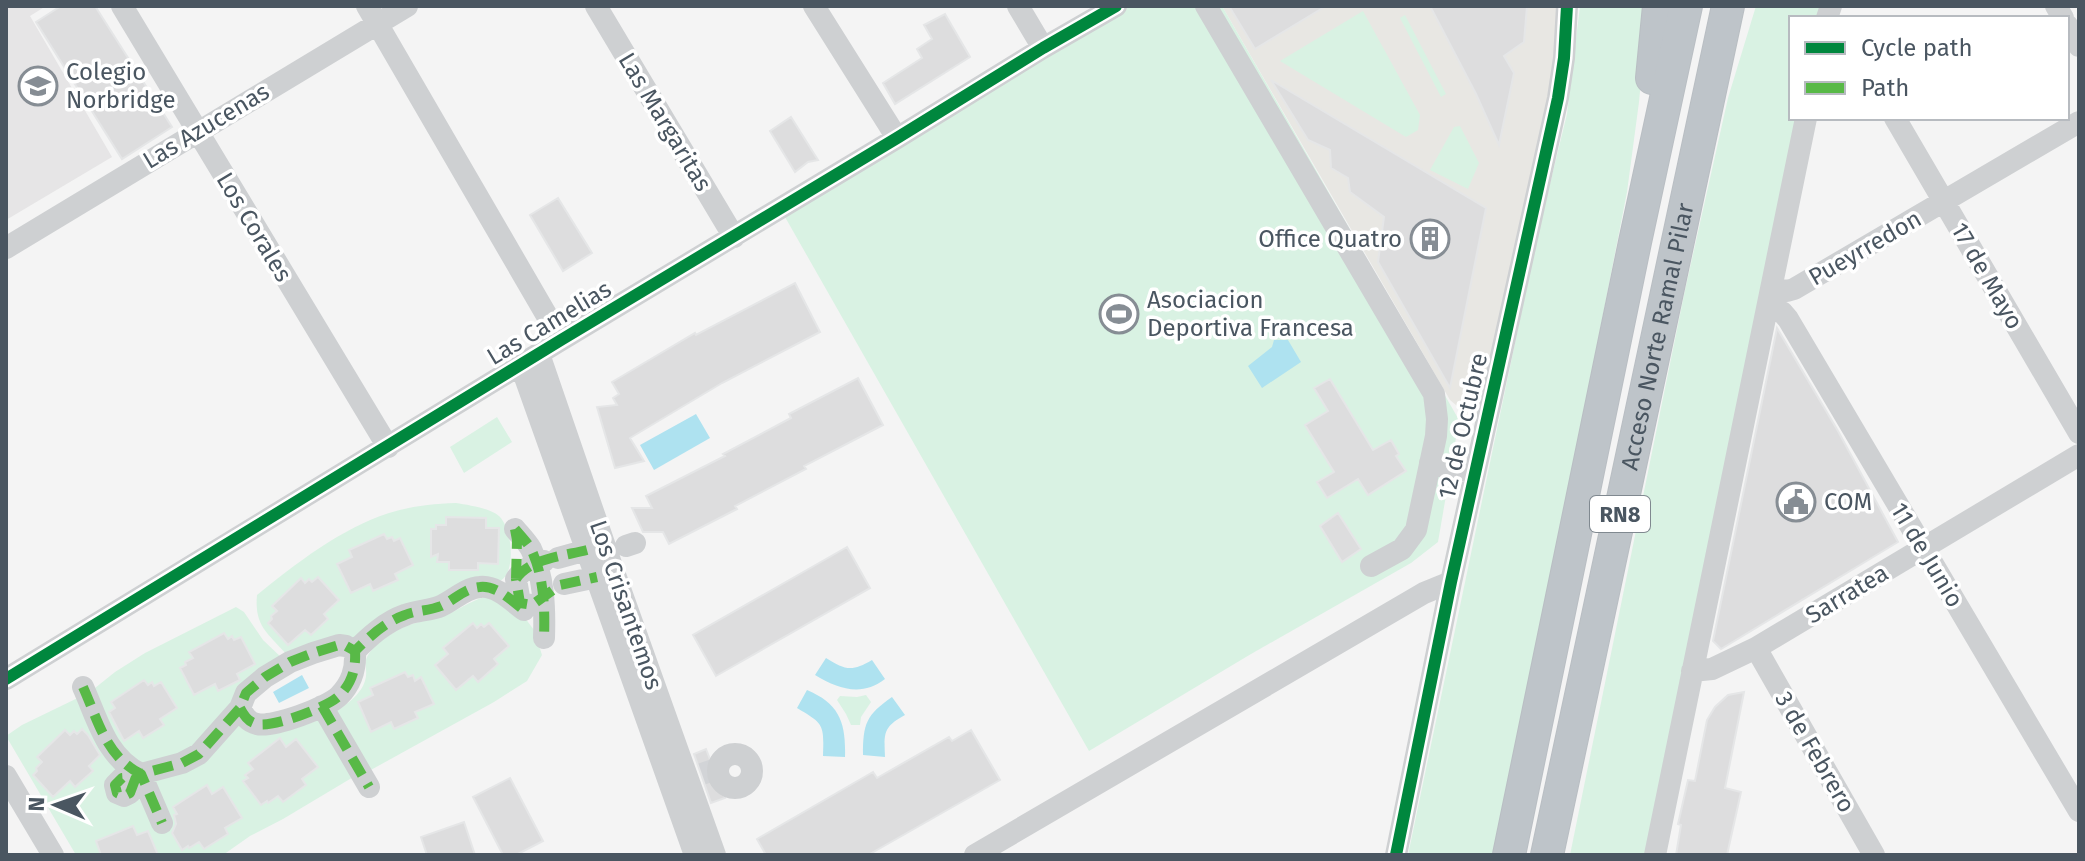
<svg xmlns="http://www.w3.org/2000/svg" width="2085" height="861" font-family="'Fira Sans',sans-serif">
<rect width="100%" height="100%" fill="#f4f4f4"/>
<path fill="#e8e7e3" d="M1222,6H1559L1552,96L1479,418L1463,411L1450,400Z"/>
<path fill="#e6e5e6" d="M6,6H46L30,16L112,157L6,220Z"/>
<path fill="#d9f2e3" d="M1128,6H1222L1459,420L1438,542L1411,563L1251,654L1089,751L785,217Z
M1580,6H1648L1639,102L1627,192L1540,637L1494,855H1408L1538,233L1567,114Z
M1756,6H1820L1818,18H1791V118H1798L1645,855H1570L1685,290L1728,98Z
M1363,11L1420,115L1418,130L1406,137L1280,61Z
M1405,15L1446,94L1441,97L1400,18Z
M1460,126L1479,163L1468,189L1430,170L1454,127Z
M497,417L512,442L464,473L450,447Z
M456,503C468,505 490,508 499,516C512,528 517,572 500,581C496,584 487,585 481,586L360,650L289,657C269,634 254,627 257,595C295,564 342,528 389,513C411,506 433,504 456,503Z
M489,596L519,610L534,630L542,655L527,681L494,702L369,771L334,713C347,704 364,693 366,676C367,669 364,664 367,657C375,642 397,629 412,624C424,620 438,619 449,614C463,607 474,599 489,596Z
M236,607L244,612L263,640L283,659L246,688L233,710L223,719L208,744L192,757L152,771L132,769L126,773L118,774C110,783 109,788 113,799L128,802L135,798L140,785L146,784L153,801L164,819L151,778C197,768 207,754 235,718L248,719C265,745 299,726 322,719L355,776L283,819L250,836L223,855H76L6,736L22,725L90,692L115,672L145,653Z
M866,695L871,702L861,717L860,725H851L846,714L837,700L840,696L857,697Z"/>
<path fill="#aee2f0" d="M1274,340H1288L1301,362L1262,388L1248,366L1272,347Z
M696,414L710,438L654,470L640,445Z
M826,658C845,670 852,672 872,660L885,679C862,697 838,689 815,675Z
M302,675L309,688L279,703L273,692Z
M807,690C840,704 846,723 845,757L823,756C824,724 824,724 797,708Z
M892,697L905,715C883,727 884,733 885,757L863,755C863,724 866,715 892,697Z"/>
<path fill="#ddddde" stroke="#e5e6e7" stroke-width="2" d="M61,6H95L172,127L122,159L36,22Z
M1229,6H1326L1255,49Z
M1430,6H1527L1524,42L1504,56L1514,73L1499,145L1476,94Z
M945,14L970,57L895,104L883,83L922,58L917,49L932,39L924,25Z
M1271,80L1486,208L1450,388L1378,262L1384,217L1350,192L1348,178L1331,168L1330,150L1308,140Z
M791,117L818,160L808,162L795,172L770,131Z
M558,198L592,253L563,271L530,215Z
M795,283L820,332L722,383L630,438L644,461L615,468L597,407L617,405L613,398L619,394L612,382L695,333L696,335Z
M1777,328L1838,431L1898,542L1721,649L1713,641Z
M858,378L883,425L804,466L806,469L735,506L737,509L669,544L663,532H643L632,508H652L646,496L725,456L723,454L791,418L789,414Z
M1330,379L1373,450L1391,440L1399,454L1396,456L1406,471L1368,495L1358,479L1327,498L1317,482L1334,472L1305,425L1328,411L1314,388Z
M1338,513L1361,549L1342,562L1320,526Z
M446,517L486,518V528H499L498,564L478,563V570H449V562H437L438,554L431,557V529H436V525H446Z
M384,534L387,539L392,537L394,541L400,538L413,565L395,574L398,580L373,591L370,584L351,593L337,564L352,557L349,550Z
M847,547L870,588L716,676L693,635Z
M318,577L339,600L324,614L328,619L311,635L305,630L288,645L268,623L272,619L271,616L277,611L272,606L301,578L305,583L309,579L312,582Z
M473,623L477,628L481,624L484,627L489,623L509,646L494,659L498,664L478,682L473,676L456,690L435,665L448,654L443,648Z
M224,633L228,639L232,636L234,640L241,637L255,664L237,674L240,680L218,691L215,684L194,695L180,668L186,665L185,662L193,658L189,652Z
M405,672L408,677L413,675L415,681L421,677L434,704L415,712L418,718L394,729L391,722L371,732L358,702L373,695L370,688Z
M144,680L148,685L152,682L154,686L161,682L177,708L160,719L164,725L143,738L139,731L124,741L109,712L115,708L111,702Z
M1744,692L1725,788L1741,792L1727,855H1676L1681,825L1678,824L1688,780L1695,781L1707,720L1715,707L1728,695Z
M82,729L88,735L100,755L89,766L93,771L75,787L70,781L53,797L33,775L37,771L36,768L42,762L37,757L65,730L70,735L74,731L77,734Z
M971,730L1000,780L868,855H766L757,839L873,772L877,778L949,737L952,741Z
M280,738L286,747L296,739L318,767L302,779L306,785L283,802L278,796L268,803L267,801L261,805L243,781L248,778L245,775L253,769L248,763Z
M706,749L725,798L711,803L694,754Z
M510,778L543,841L516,855H503L473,797Z
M207,785L212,794L223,787L242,818L225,828L228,834L204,849L199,842L189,848L188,846L182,850L172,833L176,824L174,815L177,814L173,807Z
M464,822L475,855H427L421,837Z
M133,826L137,835L148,831L158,855H101L96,841Z"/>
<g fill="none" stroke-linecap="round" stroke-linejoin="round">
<path stroke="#d2d4d7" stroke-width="22" stroke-dasharray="22 11" stroke-linecap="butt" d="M671,785L719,768"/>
<g stroke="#b9bec3" stroke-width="34">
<g id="highway">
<path d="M1652,78L1659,6"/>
<path d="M1509,855L1635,242L1686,6"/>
<path id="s1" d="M1547,855L1728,6"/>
</g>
</g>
<path stroke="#ced0d2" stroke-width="22" d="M122,6L388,447
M367,6L561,340
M596,6L734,237
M814,6L897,138
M1018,6L1043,48
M1206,6L1434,394L1437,419L1436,436L1416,530L1402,549L1371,566
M2056,6L2063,18
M1827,18L1831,6
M2067,25L2079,46
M1895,118L2079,433
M6,248L407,6
M1772,288L1787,291L1794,289L2079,122
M1768,307L1782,312L1788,319L2079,811
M539,354L608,555L715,855
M521,366L695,855
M1430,463L1475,473
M515,529C520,535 527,542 531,549C544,576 545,608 544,638
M626,546L635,543
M558,558L587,550
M564,584L597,577
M532,605L520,603L516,579C523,569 532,565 544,561
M1756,648L1874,855
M1692,671L1712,669L1756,648L2079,455
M6,679L561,340L897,138L1043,48L1116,6
M83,687C98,720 106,757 141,774L182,763L199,754L240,708L246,693L265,677L290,662L313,653L339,645L346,646L355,651C369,637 385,622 405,615C417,610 429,611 441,606C454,600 465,588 480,587C496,585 512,601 524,610
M322,706L369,787
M240,708C244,716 248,722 257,724C273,728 328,707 339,696C352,683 356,669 355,651
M718 771a17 17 0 1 1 34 0a17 17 0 1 1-34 0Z
M6,776L53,855
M136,777L130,793L124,796L117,793L115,785L122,778L136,777L141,774L162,823
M975,855L1424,593L1451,582
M1396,855L1451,582L1558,98L1564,58L1567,6
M1655,855L1806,118"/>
<use href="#highway" stroke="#bec4c9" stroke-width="32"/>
<path stroke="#58b947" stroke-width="10" stroke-dasharray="20 10" stroke-linecap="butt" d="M515,529C520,535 527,542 531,549C544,576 545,608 544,638
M515,529L517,540L516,579
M587,550C564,556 530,558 516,579L520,603L532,605L560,585L597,577
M83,687C98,720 106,757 141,774L182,763L199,754L240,708L246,693L265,677L290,662L313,653L339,645L346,646L355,651C369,637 385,622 405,615C417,610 429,611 441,606C454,600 465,588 480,587C496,585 512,601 524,610
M322,706L369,787
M240,708C244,716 248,722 257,724C273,728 328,707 339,696C352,683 356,669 355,651
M136,777L130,793L124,796L117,793L115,785L122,778L136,777L141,774L162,823"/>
<g stroke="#fff" stroke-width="17">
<path id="cycleway" d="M6,679L561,340L897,138L1043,48L1116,6
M1396,855L1451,582L1558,98L1564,58L1567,6"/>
</g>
<use href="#cycleway" stroke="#00873e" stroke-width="12"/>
</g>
<defs>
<g id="school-ring" transform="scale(2)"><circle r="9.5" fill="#fff" stroke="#868d94" stroke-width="1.5"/><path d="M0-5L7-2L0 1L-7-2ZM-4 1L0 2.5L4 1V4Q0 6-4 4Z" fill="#868d94"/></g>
<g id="building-ring" transform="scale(2)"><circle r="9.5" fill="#fff" stroke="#868d94" stroke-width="1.5"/><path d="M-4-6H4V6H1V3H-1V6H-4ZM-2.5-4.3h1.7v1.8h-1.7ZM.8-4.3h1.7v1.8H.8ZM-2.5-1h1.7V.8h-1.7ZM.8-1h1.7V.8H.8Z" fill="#868d94"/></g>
<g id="stadium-ring" transform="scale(2)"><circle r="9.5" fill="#fff" stroke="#868d94" stroke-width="1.5"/><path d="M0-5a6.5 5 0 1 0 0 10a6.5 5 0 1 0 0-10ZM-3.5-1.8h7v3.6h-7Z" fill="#868d94"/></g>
<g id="civic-ring" transform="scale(2)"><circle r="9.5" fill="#fff" stroke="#868d94" stroke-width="1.5"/><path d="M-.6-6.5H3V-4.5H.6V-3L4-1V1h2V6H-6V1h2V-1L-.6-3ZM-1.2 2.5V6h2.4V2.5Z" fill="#868d94"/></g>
</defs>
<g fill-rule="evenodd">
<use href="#school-ring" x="38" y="86"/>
<use href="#building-ring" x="1430" y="239"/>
<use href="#stadium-ring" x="1119" y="314"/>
<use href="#civic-ring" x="1796" y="502"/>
</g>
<g text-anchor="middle" stroke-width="7" stroke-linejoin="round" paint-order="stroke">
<rect fill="#fff" stroke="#808990" stroke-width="2" x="1590" y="496" width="60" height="36" rx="6"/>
<g font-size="22" font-weight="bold" fill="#4a5661">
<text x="1620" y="522">RN8</text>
</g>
<g font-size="24" fill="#4a5661" stroke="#fff" text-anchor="start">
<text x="66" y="80">Colegio<tspan x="66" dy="28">Norbridge</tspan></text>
<text x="1402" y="247" text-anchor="end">Office Quatro</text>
<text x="1147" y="308">Asociacion<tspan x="1147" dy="28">Deportiva Francesa</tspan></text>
<text x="1824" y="510">COM</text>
</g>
<g font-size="24" fill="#4a5661" stroke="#fff">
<text transform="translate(665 122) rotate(59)" y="8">Las Margaritas</text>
<text transform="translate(206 126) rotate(-31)" y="8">Las Azucenas</text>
<text transform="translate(254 227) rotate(59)" y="8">Los Corales</text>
<text transform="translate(1865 248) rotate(-30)" y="8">Pueyrredon</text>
<text transform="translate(1987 276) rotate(60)" y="8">17 de Mayo</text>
<text transform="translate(549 323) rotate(-31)" y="8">Las Camelias</text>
<text dy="8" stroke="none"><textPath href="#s1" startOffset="530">Acceso Norte Ramal Pilar</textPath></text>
<text transform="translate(1463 426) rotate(-77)" y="8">12 de Octubre</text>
<text transform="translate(1927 555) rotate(59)" y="8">11 de Junio</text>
<text transform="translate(1847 594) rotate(-31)" y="8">Sarratea</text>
<text transform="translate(626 605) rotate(71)" y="8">Los Crisantemos</text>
<text transform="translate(1815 752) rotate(60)" y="8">3 de Febrero</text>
</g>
</g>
<rect width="2085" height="861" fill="none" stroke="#4a5661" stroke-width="16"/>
<rect x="1789" y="16" width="280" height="104" fill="#ffffff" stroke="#b7bbc0" stroke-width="2"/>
<rect x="1805" y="42" width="40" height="12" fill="#00873e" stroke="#b7bbc0" stroke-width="2"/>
<text x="1861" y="56" font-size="24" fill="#4a5661">Cycle path</text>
<rect x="1805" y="82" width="40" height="12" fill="#58b947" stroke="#b7bbc0" stroke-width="2"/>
<text x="1861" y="96" font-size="24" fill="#4a5661">Path</text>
<g transform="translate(56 805) rotate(272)" stroke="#ffffff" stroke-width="6" paint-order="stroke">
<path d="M0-6L14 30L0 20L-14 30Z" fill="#4a5661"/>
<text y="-12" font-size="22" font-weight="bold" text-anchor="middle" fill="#4a5661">N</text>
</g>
</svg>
